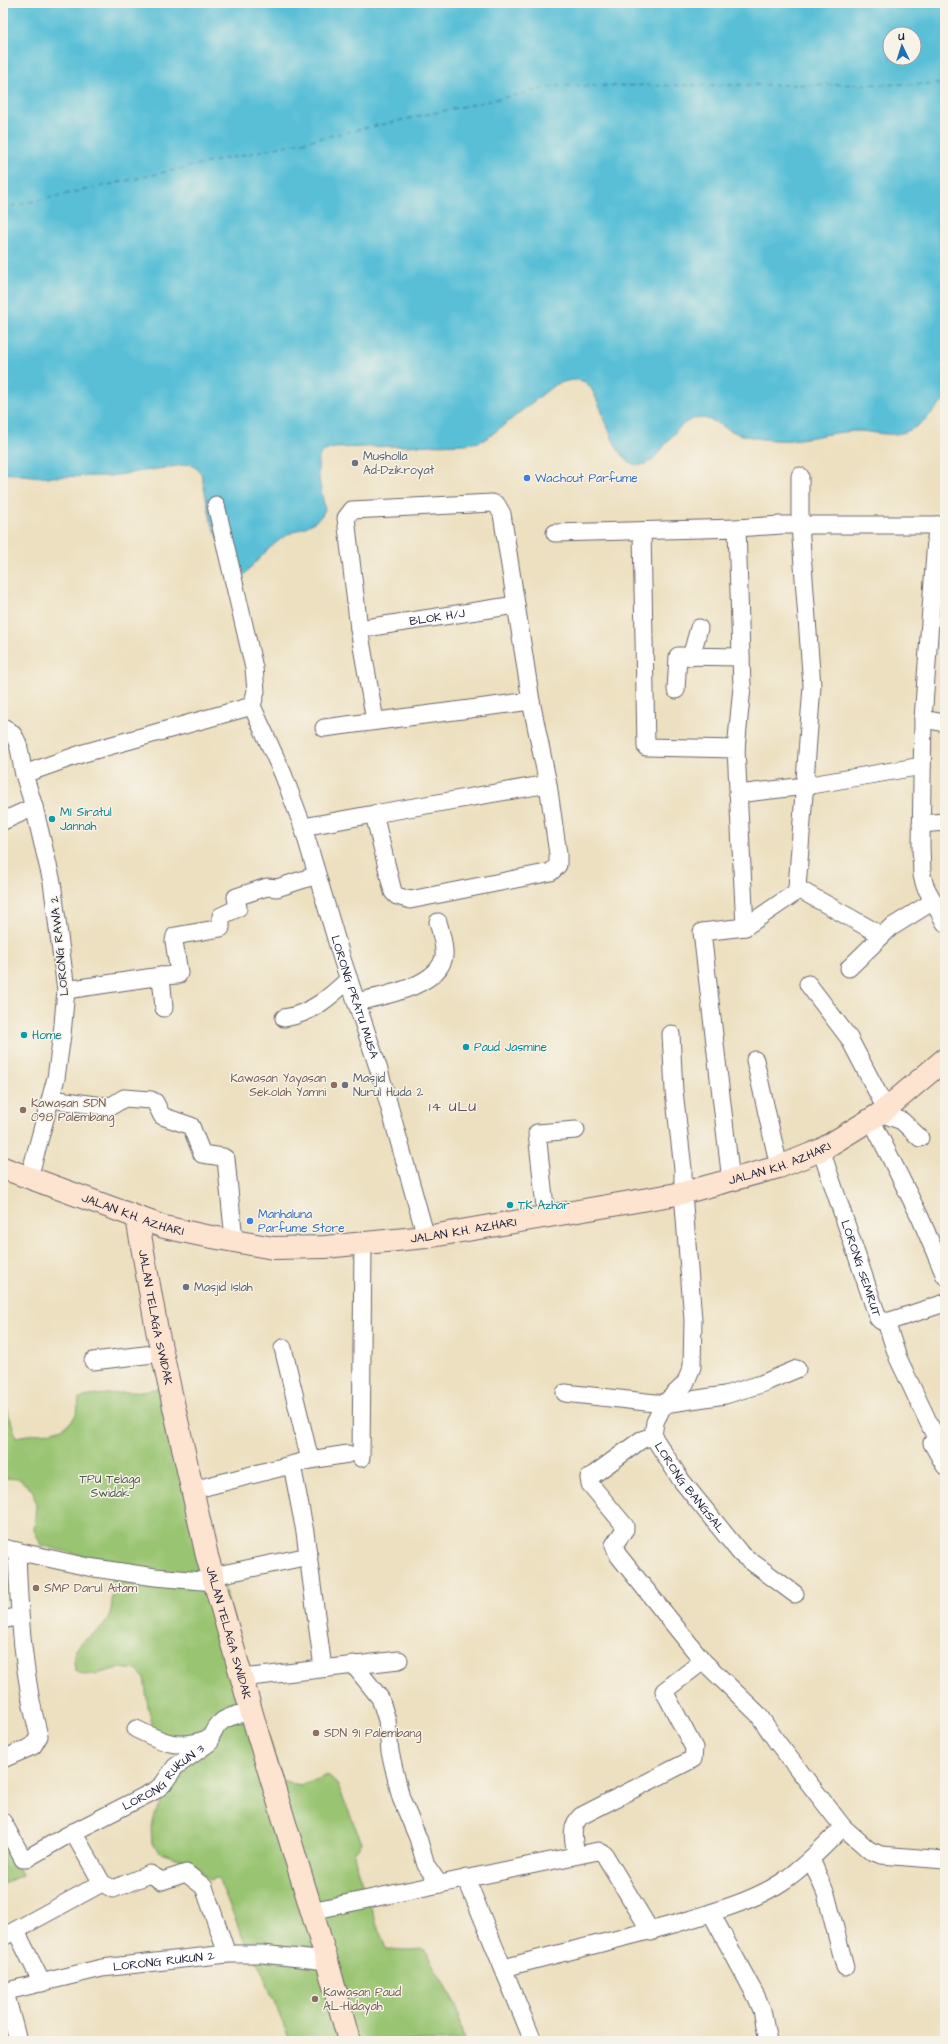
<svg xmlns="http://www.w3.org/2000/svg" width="948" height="2044" font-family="'Architects Daughter',sans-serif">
<rect width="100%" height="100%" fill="#f7f3e8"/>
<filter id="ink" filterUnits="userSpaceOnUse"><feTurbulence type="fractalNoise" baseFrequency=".025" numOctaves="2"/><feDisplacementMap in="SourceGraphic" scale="8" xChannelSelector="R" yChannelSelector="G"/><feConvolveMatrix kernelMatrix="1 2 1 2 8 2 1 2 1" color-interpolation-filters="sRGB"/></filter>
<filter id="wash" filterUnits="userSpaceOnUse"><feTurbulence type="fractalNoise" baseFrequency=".012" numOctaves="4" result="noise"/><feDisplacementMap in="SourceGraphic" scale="16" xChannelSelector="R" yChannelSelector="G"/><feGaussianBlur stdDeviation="0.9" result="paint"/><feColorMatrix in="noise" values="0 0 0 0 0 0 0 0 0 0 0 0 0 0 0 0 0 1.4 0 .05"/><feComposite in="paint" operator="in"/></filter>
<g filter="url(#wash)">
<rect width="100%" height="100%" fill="#ede0c0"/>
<path fill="#99c471" stroke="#5e7356" d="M164,1387L282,1781L300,1786L328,1775L337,1783L362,1843L354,1853L357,1869L386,1949L408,1950L424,1949L456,2005L464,2041H290L260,1967L248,1949L218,1878L209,1880L195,1865L161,1853L152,1843L151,1829L155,1814L179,1772L186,1737L154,1732L148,1707L144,1678L136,1670L119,1668L96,1674L84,1675L75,1671C75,1666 73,1659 74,1655C78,1638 98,1636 106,1622C116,1607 112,1580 110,1563L41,1545L34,1530L36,1505L33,1491L19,1479L3,1478V1404H6L16,1437C45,1431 78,1436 79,1398C107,1392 136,1394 164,1387Z
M3,1836L22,1875L3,1884Z"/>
<path fill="#59bfd7" stroke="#3e7089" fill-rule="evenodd" d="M3,3H945V400C933,411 921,427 905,432C891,437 874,432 860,431C836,431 814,438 791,440C775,441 757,439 742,435C730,432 712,418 701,418C670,417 660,474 633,464C626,461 621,455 618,449C608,435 597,389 585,382C575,377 562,382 553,386L490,436L480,442L465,444L334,448C328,450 324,450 320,455C314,465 323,498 325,509C320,525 299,528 287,535C270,545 256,562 243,576L236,580L211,521L201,473L196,468L190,464L111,476L42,477L3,473ZM890,34H914V58H890Z"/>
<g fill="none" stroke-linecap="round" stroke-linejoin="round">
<path stroke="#355972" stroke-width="1" stroke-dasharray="5 4" stroke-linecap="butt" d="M3,208L556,86L945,84"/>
</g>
</g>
<g filter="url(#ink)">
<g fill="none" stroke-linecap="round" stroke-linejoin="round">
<g stroke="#69646a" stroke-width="19">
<g id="street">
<path d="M800,476V525L812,686L797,888L881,935"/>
<path d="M937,525L923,719L921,845L922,875L925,886L945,923"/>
<path d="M737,528L781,525H945"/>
<path d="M642,531L646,747L736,749L745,927L702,932L731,1181"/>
<path d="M555,533L737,528L742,687L736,749"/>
<path id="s1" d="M359,629L516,605"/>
<path d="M691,657L699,628"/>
<path d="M676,690L678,656L741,657"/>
<path d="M531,701L548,784L558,854V865L551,872L410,900L397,896L393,892L374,814L548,784"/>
<path id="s2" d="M252,706L283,774L303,827L342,959L379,1070L426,1237"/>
<path d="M923,719L945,723"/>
<path d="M3,727C22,735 19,757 24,774"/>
<path d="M324,728L531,701L502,514L497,505L492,503L352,510L346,518L359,629L375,721"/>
<path d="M738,794L805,786L922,766"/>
<path d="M3,821L34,807"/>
<path d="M921,824L945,822"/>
<path d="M303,827L374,814"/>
<path d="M745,927L792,895"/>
<path d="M849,968L890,928L932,902"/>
<path d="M161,976L178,975L179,973L174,941L175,936L221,928V916L238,908L236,897L267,887L277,888L317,875"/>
<path d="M808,984L849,1038L886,1109"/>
<path d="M66,990L161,976L164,1008"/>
<path d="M356,1002C381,996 439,987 444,956C445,946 441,933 438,922"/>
<path d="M284,1018C311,1014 330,997 349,979"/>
<path id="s3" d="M671,1034L674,1091L683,1169V1193L693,1320L692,1367L685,1384L664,1404L655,1422L653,1436L681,1480L741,1554L795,1594"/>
<path d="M755,1060L779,1167"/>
<path d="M51,1099L104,1106L113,1105L124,1098L151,1100L155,1102L162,1116L191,1126L202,1154L223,1157L226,1159L234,1240"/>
<path d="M881,1113L902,1121L920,1138"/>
<path d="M871,1119L920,1217L945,1276"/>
<path id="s4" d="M821,1150L878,1318L881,1321H890L945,1303"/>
<path d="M29,1178L56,1078L62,1035L66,990L52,882L34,807L24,774L84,753L252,706L256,691L254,668L216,505"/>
<path d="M546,1216L537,1133L576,1130"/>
<path d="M886,1322L898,1358L936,1438L932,1443L945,1466"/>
<path d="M283,1348L310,1460"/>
<path d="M93,1361L162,1353"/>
<path d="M565,1393L664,1404L725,1395L761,1384L797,1369"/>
<path d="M653,1436L641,1440L589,1478L590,1484L625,1526V1529L614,1545L618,1555L703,1661L758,1714L777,1742L843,1827L869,1850L881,1855L945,1860"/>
<path d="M361,1458L363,1243"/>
<path d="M292,1465L305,1532L323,1668"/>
<path d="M193,1490L310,1460L348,1454"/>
<path d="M3,1548L88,1567L155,1577L214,1582"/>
<path d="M213,1576L309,1556"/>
<path d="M3,1620L19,1616"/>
<path d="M353,1664L380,1698L387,1720L390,1752L401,1798L418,1838L426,1865L439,1884"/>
<path d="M242,1678L399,1660"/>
<path d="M209,1740C220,1716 227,1718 251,1711"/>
<path d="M3,1759L33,1746L39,1736C23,1676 19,1613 17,1551"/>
<path id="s5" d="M3,1822L23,1859H26L64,1837L156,1790L163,1784L175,1767L210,1742L207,1739C177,1750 163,1742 136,1729"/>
<path d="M73,1832L102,1883"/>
<path d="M576,1855C574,1841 569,1827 581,1816L693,1759L694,1748L664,1691L703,1661"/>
<path d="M811,1859L826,1894L845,1967"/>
<path d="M466,1878L533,2041"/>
<path d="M311,1911L598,1851L604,1854L651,1932"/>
<path d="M711,1913L757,1998L762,2010L768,2041"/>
<path d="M16,1931L42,1983"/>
<path d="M3,1937L102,1883L113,1889L150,1874L162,1881L186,1873L204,1887L227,1954"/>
<path d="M504,1968C568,1950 634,1937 698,1917C726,1908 756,1899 782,1882C804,1867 823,1847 843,1827"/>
<path id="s6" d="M3,1992L102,1968L227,1954H262L327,1961"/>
<path d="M5,1992L18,2041"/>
</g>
</g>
<g stroke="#69646a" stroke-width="24">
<g id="secondary">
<path id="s7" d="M3,1168L164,1227L201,1235L273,1248L325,1247L426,1237L683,1193L779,1167L821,1150L881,1113L945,1059"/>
<path id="s8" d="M137,1218L157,1330L207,1556L258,1735L327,1961L349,2041"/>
</g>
</g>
<use href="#street" stroke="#fff" stroke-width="17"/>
<use href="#secondary" stroke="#fde4d1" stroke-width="22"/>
</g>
</g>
<g fill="#6b7280" stroke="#f7f3e8" stroke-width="1.5">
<circle cx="355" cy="463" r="4"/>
<circle cx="345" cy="1085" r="4"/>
<circle cx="186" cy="1287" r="4"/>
</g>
<g fill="#3f7fe0" stroke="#f7f3e8" stroke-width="1.5">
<circle cx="527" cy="478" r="4"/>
<circle cx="250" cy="1221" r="4"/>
</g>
<g fill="#0f9aa8" stroke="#f7f3e8" stroke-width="1.5">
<circle cx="52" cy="819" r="4"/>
<circle cx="24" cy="1035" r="4"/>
<circle cx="466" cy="1047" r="4"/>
<circle cx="510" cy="1205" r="4"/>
</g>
<g fill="#8d6e63" stroke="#f7f3e8" stroke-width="1.5">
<circle cx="334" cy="1085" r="4"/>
<circle cx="23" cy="1110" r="4"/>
<circle cx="36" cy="1588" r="4"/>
<circle cx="316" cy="1733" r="4"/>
<circle cx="315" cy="1999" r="4"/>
</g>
<g text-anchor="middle" stroke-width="3" stroke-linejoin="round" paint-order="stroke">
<g font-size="12" fill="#5b616d" stroke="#f7f3e8" text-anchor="start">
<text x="363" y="460">Musholla<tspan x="363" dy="14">Ad-Dzikroyat</tspan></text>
<text x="353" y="1082">Masjid<tspan x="353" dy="14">Nurul Huda 2</tspan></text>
<text x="194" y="1291">Masjid Islah</text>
</g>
<g font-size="12" fill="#366cbe" stroke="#f7f3e8" text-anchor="start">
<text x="535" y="482">Wachout Parfume</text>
<text x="258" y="1218">Manhaluna<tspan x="258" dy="14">Parfume Store</tspan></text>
</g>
<g font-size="12" fill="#22223b" stroke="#f7f3e8">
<text dy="4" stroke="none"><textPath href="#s1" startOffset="79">BLOK H/J</textPath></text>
<text transform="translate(59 946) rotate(-96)" y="4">LORONG RAWA 2</text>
<text dy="4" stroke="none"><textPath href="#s2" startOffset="309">LORONG PRATU MUSA</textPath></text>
<text dy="4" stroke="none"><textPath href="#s7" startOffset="798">JALAN K.H. AZHARI</textPath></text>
<text dy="4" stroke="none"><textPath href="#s7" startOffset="138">JALAN K.H. AZHARI</textPath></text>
<text dy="4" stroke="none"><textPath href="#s7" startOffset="474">JALAN K.H. AZHARI</textPath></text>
<text dy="4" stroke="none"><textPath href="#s4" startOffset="125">LORONG SEMRUT</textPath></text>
<text dy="4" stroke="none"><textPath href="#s8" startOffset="101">JALAN TELAGA SWIDAK</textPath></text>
<text dy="4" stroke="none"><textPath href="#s3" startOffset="479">LORONG BANGSAL</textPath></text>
<text dy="4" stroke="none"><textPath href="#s8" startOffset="425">JALAN TELAGA SWIDAK</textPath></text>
<text dy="4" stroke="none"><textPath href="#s5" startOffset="206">LORONG RUKUN 3</textPath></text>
<text dy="4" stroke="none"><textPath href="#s6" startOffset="164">LORONG RUKUN 2</textPath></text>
</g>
<g font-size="12" fill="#0d838f" stroke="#f7f3e8" text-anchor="start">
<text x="60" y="816">MI Siratul<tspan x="60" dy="14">Jannah</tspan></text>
<text x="32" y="1039">Home</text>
<text x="474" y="1051">Paud Jasmine</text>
<text x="518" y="1209">TK Azhar</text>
</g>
<g font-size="12" fill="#785e54" stroke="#f7f3e8" text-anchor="start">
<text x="326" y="1082" text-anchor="end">Kawasan Yayasan<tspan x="326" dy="14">Sekolah Yamni</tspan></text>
<text x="31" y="1107">Kawasan SDN<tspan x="31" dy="14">098 Palembang</tspan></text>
<text x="44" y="1592">SMP Darul Aitam</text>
<text x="324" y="1737">SDN 91 Palembang</text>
<text x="323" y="1996">Kawasan Paud<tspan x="323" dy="14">AL-Hidayah</tspan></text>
</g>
<g font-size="12" fill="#4c5b4e" stroke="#f7f3e8">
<text x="110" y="1483">TPU Telaga<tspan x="110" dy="14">Swidak</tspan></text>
</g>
<g font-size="14" letter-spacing="1" fill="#654a56" stroke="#f7f3e8">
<text x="453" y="1111">14 ULU</text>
</g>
</g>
<rect width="948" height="2044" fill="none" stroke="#f7f3e8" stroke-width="16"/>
<g transform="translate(902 46) rotate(356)"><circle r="19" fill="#f7f3e8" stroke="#a29fa3"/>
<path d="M0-3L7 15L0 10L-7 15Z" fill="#1f6fb2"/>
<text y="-6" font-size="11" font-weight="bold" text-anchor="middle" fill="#22223b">U</text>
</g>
</svg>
